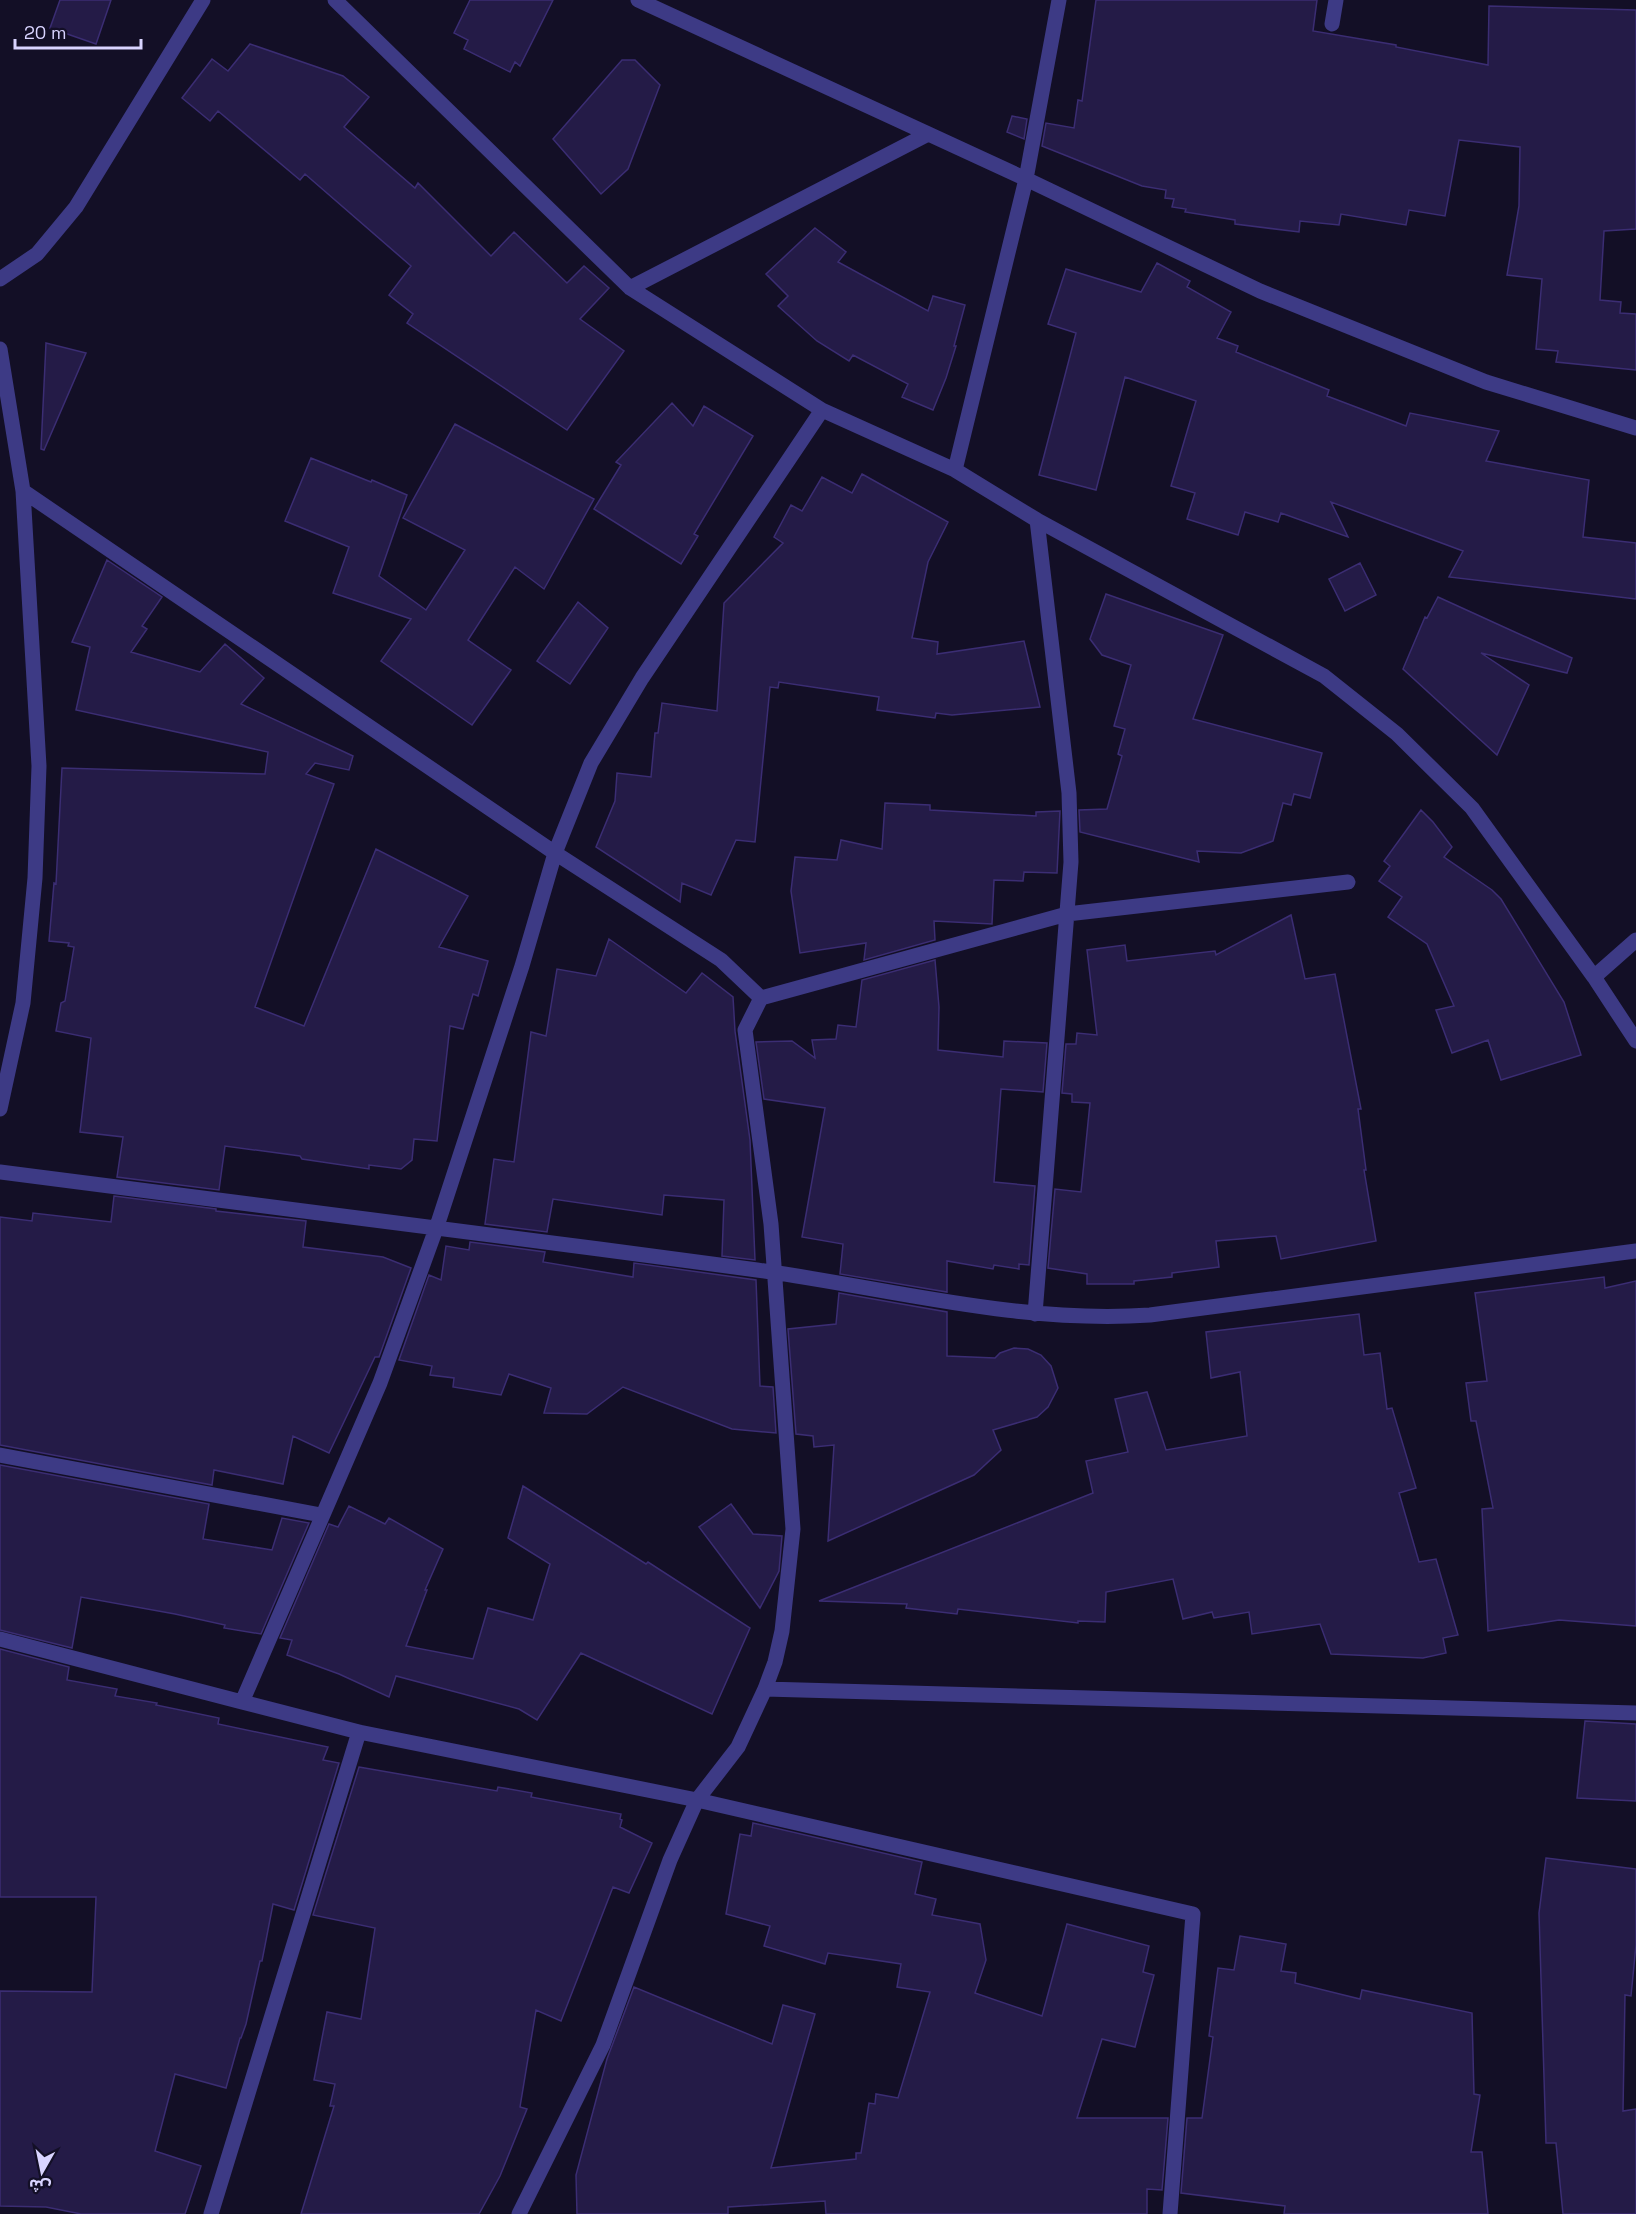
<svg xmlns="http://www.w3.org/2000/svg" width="1636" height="2214" font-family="'Space Grotesk','Noto Sans Arabic',sans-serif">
<rect width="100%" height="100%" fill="#130f26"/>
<path fill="#241b47" stroke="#3b2d73" stroke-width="1.5" d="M60,0H111L96,44L50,28Z
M470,0H553L520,66L515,62L510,72L464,49L468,40L454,33Z
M1096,0H1317L1313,31L1396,45V47L1488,65L1489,6L1636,10V229L1604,231L1600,300L1621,302L1620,313L1636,314V370L1556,362L1558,351L1536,349L1542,279L1507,275L1519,206L1520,147L1459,140L1445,216L1409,210L1406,225L1341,214L1339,225L1300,221L1299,232L1235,224V220L1185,212L1186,209L1172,207L1174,199L1165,198L1166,190L1142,186L1042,146L1046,123L1074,128L1078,100L1082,101Z
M250,44L343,76L369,97L344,127L415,188L418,183L491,256L514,232L567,283L584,266L609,288L580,319L624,351L567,430L407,323L413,314L389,295L411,266L305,174L300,180L218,111L210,121L182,98L212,59L228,71Z
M622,60H635L660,85L628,169L601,194L553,139Z
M1012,116L1027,119L1024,139L1007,132Z
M815,228L846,252L838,262L928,311L933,296L965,305L954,346H956L946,378L933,410L902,397L908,384L853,355L849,361L817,341L778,306L788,296L766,274Z
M1157,263L1190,281L1187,287L1231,312L1217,338L1238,346L1236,352L1329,390L1327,396L1406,426L1410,413L1499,431L1486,461L1589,480L1583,537L1636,543V599L1449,577L1463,551L1331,502L1348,537L1281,513L1278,522L1245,512L1238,535L1187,519L1195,493L1171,486L1196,401L1125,377L1096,490L1039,475L1076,333L1048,324L1066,269L1141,292Z
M46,343L86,353L44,450L41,449Z
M672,403L693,426L704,406L753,436L694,534L698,536L681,564L594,509L621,465L616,462Z
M455,424L594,499L544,589L515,567L468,640L511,670L472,725L381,661L411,619L333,593L349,547L285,521L311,458L371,482L372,480L407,495L379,576L426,610L465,550L403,518Z
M862,474L948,522L928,562L912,638L938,642L937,654L1024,641L1040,707L952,715L936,713L935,718L877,710L879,697L779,682L778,688L770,687L755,842L736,840L711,895L682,883L680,902L596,847L615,801L617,773L651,777L655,733H658L662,703L717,711L724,603L783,543L774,537L791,505L802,511L822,477L852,493Z
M107,560L162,597L142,626L147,629L131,652L200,672L225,644L264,678L241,704L353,756L349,770L315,763L306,774L334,784L255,1007L304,1026L376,849L468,896L439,947L488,961L478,996L473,994L463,1029L450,1026L437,1141L414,1139L412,1160L401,1169L369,1165V1169L302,1159L300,1156L225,1146L219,1190L117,1177L123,1137L80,1132L91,1038L56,1031L61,1003L65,1001L74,947L68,946L69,943L49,941L54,883L56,884L62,768L265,774L268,752L76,710L90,647L72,642Z
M1360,563L1376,595L1345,611L1329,579Z
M1106,594L1223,635L1193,719L1322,753L1310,798L1294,794L1291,805L1283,803L1273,841L1241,853L1197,851L1199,862L1080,832L1079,810L1107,809L1122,756L1118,754L1125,729L1114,726L1131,665L1102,655L1090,639Z
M1438,597L1572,658L1567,673L1481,653L1529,685L1497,755L1403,669L1425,617L1427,618Z
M578,602L608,628L570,684L537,661Z
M885,803L930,805V810L1036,816V812L1060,811L1057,873L1024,872L1023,881L994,880L992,924L934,921L935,940L864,960L866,943L800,953L791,891L795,857L837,860L841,840L882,849Z
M1421,810L1433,822L1452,847L1444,857L1492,890L1501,899L1564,1002L1581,1055L1501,1080L1488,1040L1452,1053L1436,1010L1454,1006L1427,944L1388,917L1402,897L1379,881L1390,866L1384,861Z
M1291,915L1305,979L1335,974L1361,1109H1358L1366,1170H1364L1376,1241L1281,1259L1276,1236L1216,1241L1219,1267L1172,1273V1277L1134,1281V1284H1087V1274L1048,1268L1055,1189L1081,1192L1090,1103L1072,1102V1094L1062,1093L1066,1044H1076L1077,1033L1097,1035L1087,950L1125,945L1127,961L1215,951L1216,955Z
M609,939L686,993L702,973L733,997L735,1031L750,1140L755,1260L722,1256L724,1200L664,1195L662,1215L553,1199L547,1232L485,1224L494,1159L514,1162L531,1032L546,1036L557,969L596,976Z
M935,960L939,1007L938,1050L1003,1057L1004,1041L1047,1043L1043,1092L1001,1089L994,1182L1035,1186L1029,1265L1019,1264V1269L994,1265L993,1269L947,1261V1292L840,1274L843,1244L802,1237L825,1108L764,1099L756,1042L792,1041L815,1058L812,1040L836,1039L838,1025L856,1027L862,980Z
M114,1196L216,1209V1211L306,1221L303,1247L383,1257L411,1268L379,1357H375L329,1453L293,1436L283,1484L214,1470L212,1485L0,1445V1217L32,1221L33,1213L111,1222Z
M470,1242L545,1252L543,1262L633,1277L634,1263L756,1280L760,1386L773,1387L776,1433L732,1429L623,1387L587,1414L544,1413L551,1388L509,1374L501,1395L453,1387L454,1378L430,1375L432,1366L399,1360L429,1275L441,1280L446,1246L469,1250Z
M1604,1277L1605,1288L1636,1281V1626L1559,1620L1488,1631L1482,1509L1493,1508L1476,1421H1471L1466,1383L1487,1381L1475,1293Z
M839,1293L947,1312V1356L995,1358L1000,1353L1014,1348L1028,1349L1041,1355L1051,1366L1058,1388L1048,1407L1037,1417L993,1430L1001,1450L974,1475L828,1541L834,1445L814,1447L813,1436L796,1434L788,1329L836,1324Z
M1359,1314L1364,1355L1380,1353L1387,1409L1392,1408L1416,1488L1399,1493L1419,1562L1436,1559L1458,1635L1443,1638L1446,1653L1423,1658L1331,1654L1320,1624L1252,1634L1249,1612L1214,1618L1212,1612L1183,1619L1173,1579L1106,1592L1105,1622L1078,1621V1623L958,1609L957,1614L906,1608L907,1604L819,1601L1093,1493L1086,1461L1128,1452L1115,1399L1147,1392L1166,1450L1247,1436L1240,1372L1211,1378L1206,1332Z
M0,1465L209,1504L203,1539L272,1550L282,1518L309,1523L261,1634L224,1628L225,1625L175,1614L81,1597L72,1648L0,1630Z
M523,1486L646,1564L648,1562L750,1628L712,1714L581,1653L537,1720L519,1709L396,1676L389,1697L339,1674L287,1655L292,1640L280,1638L329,1524L338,1527L349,1506L385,1524L389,1518L443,1549L425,1590H427L406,1646L473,1659L488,1608L533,1620L550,1564L508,1538Z
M731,1504L753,1534L782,1536L779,1571L760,1608L699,1527Z
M0,1649L69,1667L67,1680L117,1689L115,1696L157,1703L156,1705L219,1718L218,1724L328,1747L323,1760L339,1763L294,1910L273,1904L262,1961H260L246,2024L241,2038H240L226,2088L175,2074L155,2151L201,2166L185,2214H81L46,2207L0,2206V1991L92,1992L96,1897H0Z
M1585,1721L1636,1724V1801L1577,1798Z
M359,1767L497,1791L498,1787L532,1793L531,1797L621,1814L620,1819L622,1820L620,1827L652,1843L629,1893L613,1887L561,2021L536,2010L520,2107L527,2109L500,2176L479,2214H301L334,2106H330L335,2084L314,2080L327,2012L361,2019L375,1928L313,1915Z
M753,1823L922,1862L915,1894L936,1899L932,1915L980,1924L986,1960L975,1993L1042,2016L1067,1924L1149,1946L1143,1972L1154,1975L1135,2047L1102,2039L1077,2118H1168L1162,2190L1147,2189V2214H826L825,2201L728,2207V2214H577L576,2175L607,2059L634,1987L772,2044L783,2005L815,2014L771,2168L856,2159V2153H861L869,2103L875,2104L876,2094L898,2098L930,1992L897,1987L901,1964L828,1953L825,1964L764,1946L770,1926L726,1914L740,1834L751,1836Z
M1546,1858L1636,1869V1945L1631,1996L1625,1995L1623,2111L1636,2109V2214H1563L1556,2143H1546L1539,1913Z
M1240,1936L1286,1944L1281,1971L1296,1973L1295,1983L1360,1999L1362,1990L1472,2013L1474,2094L1480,2095L1471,2152H1482L1488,2214H1284L1285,2206L1181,2193L1187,2118H1202L1213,2037L1209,2036L1218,1968L1234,1970Z"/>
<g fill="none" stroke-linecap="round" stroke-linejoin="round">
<path stroke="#3d3a85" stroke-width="15" d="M335,0L630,288L822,410L955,470L1037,520L1324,676L1397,734L1472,808L1594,977L1636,1041
M638,0L1026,179L1260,291L1486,382L1636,428
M1332,24L1336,0
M0,279L37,254L76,207L203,0
M630,288L928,134
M0,349L23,491L39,766L35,878L23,1003L0,1109
M955,470L1026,179L1059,0
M23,491L555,853L721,960L761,998L745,1030L771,1224L793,1529L782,1631L775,1662L765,1689L738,1747L697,1800L670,1860L603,2045L519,2214
M1594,977L1636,940
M761,998L1067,914L1348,882
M0,1172C253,1204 505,1236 757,1270C888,1288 1016,1324 1150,1315L1636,1251
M1035,1314L1071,862L1069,793L1037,520
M0,1455L321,1515
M0,1639L242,1702L380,1383L437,1226L522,966L555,853L591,763L642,678L822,410
M765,1689L1636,1713
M242,1702L359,1732L697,1800L1193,1914L1170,2214
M211,2214L359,1732"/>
</g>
<g transform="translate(42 2172) rotate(189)" stroke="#130f26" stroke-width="4.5" paint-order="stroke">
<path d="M0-4.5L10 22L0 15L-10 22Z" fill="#d9d4ff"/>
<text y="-9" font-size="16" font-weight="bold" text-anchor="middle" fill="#d9d4ff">ش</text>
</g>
<path d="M15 39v9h126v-9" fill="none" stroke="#d9d4ff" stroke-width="3"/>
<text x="24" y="39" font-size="18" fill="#d9d4ff" stroke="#130f26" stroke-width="4.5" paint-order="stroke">20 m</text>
</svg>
